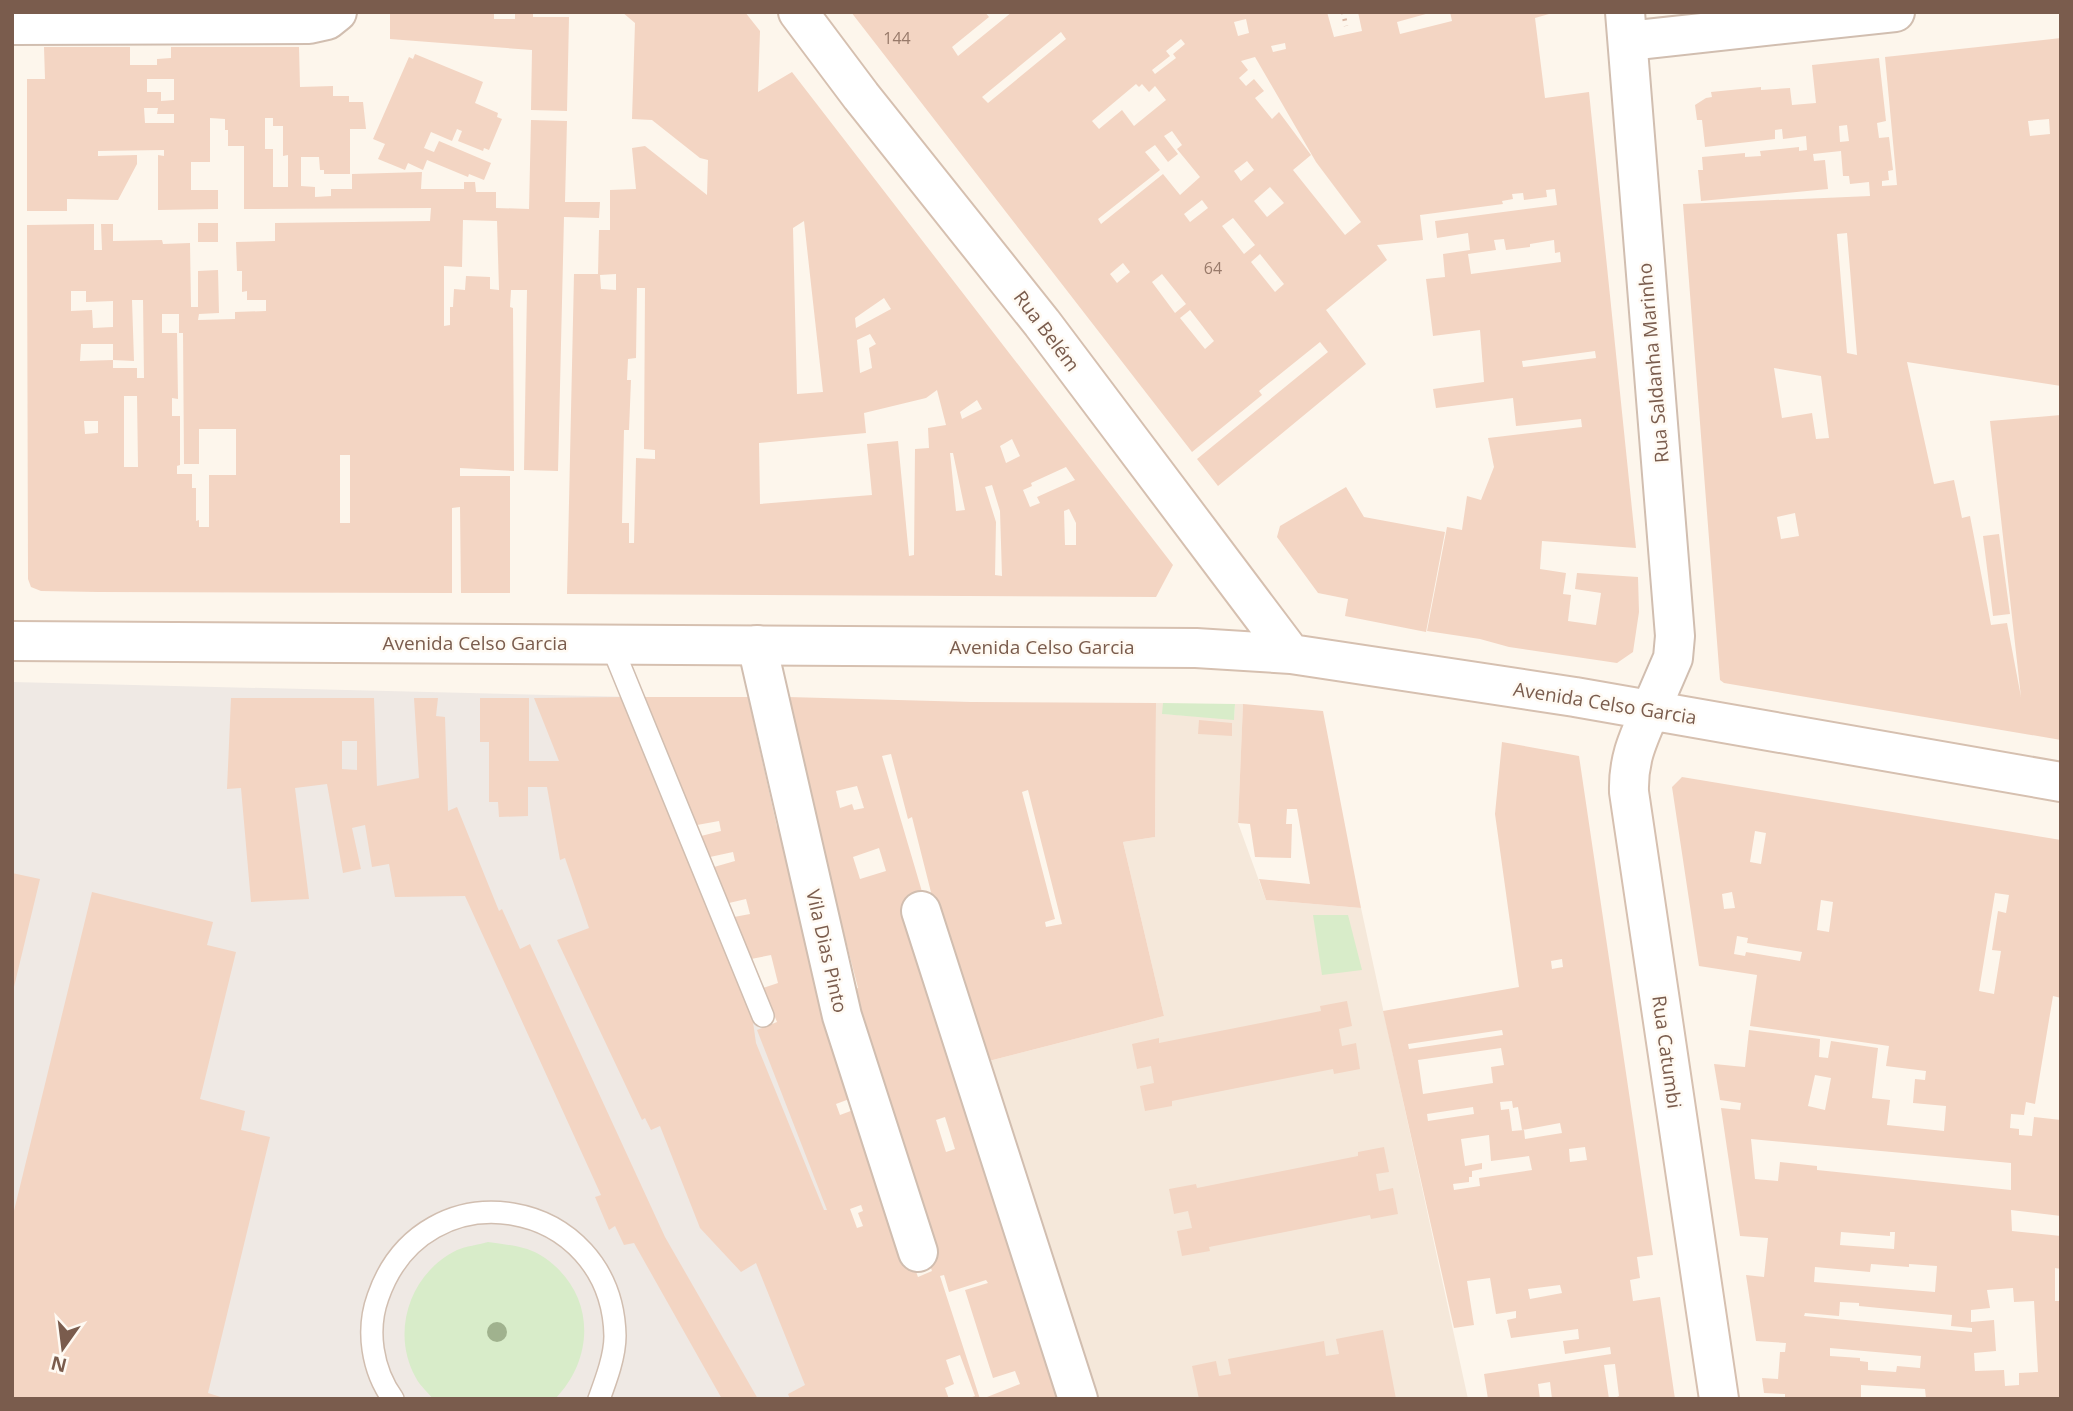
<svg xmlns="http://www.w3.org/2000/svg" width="2073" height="1411" font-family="'Open Sans',sans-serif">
<rect width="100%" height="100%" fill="#fdf6ec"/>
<path fill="#f5e8da" d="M1156,703H1163V714L1234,719L1235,704H1243L1238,823L1266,900L1361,908L1468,1399H1086L981,1063L1164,1016L1123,842L1155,837Z"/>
<path fill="#efe9e4" d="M12,682L634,697L910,1399H12Z"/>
<path fill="#d8ecc9" d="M1163,703L1235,704L1234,720L1162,714Z
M1313,915H1348L1362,970L1322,975Z
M488,1242C508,1245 528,1246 545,1258C595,1293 596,1357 555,1399H433C428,1392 420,1386 416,1378C390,1332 410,1273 457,1250C466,1246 478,1245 488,1242Z"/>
<path fill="#f3d5c3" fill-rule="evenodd" d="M390,12H494V19H515V12H533V17H569L567,111L531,110L532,50L390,39Z
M622,12H745L760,31L758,92L792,72L1173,565L1156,597L567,594L574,274H598L599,230H610V190L636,189L632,148L645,146L707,195L708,160L700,158L652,120L632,119L635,23ZM804,221L823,392L797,394L793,228ZM616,274V290L601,289L600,275ZM637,288H645L644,449L655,450V459L636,458L634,543H629V523H622L624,430H629L631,380H627L628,359L636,358ZM884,298L891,309L856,328L855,318ZM870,334L876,344L869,348L872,368L860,373L857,340ZM937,390L946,425L928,428L929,448L915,449L914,555L909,556L898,441L867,444L872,495L760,504L759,443L866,433L864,413L926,398ZM977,400L982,409L962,419L960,412ZM1012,439L1020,456L1006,463L1000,446ZM950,453H953L965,510L956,511ZM1066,467L1075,480L1037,497L1040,503L1030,507L1023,490L1032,486L1031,483ZM992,485L1000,511L1002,576L995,575L996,522L985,487ZM1069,509L1076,523V545H1065L1064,511Z
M851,12H985L989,17L952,47L958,56L1012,12H1327L1334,37L1362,31L1358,12H1433L1397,22L1400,34L1452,21L1450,12H1556L1535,18L1545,98L1589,92L1636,548L1542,541L1540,569L1566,573L1563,594L1571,595L1568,621L1596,625L1601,593L1575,589L1577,573L1638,577L1639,612L1633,652L1617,663L1509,647L1480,639L1427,631L1447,527L1462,530L1467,496L1481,500L1494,467L1488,438L1582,427L1581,419L1516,426L1513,398L1436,408L1433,389L1484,382L1480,330L1433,336L1426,279L1445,277L1443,254L1470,250L1468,233L1437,238L1435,221L1557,205L1555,189L1546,190L1547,197L1524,200L1523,193L1512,194L1513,199L1502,201L1503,204L1420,215L1423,240L1377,245L1387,260L1326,310L1366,364L1218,486L1197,459L1328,352L1320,342L1259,391L1262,395L1192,452ZM1246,19L1249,33L1238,36L1234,22ZM1061,32L1066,39L988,103L982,97ZM1181,39L1185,44L1173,54L1176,58L1155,74L1152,70L1170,56L1166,51ZM1285,43L1286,49L1273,52L1271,46ZM1255,57L1316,162L1361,222L1345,235L1293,170L1311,155L1279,112L1272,119L1255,98L1264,91L1254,79L1246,86L1239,78L1248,70L1241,61ZM1136,84L1139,87L1142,84L1149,92L1155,86L1166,100L1134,126L1122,110L1099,129L1092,121ZM1172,131L1182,145L1177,149L1200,177L1180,195L1163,174L1101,224L1098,219L1160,170L1145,152L1155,145L1168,162L1178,154L1164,136ZM1247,161L1254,170L1241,181L1234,171ZM1270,187L1284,203L1267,217L1254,201ZM1202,200L1208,208L1190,222L1184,214ZM1233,218L1255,245L1244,254L1222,226ZM1504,239L1506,250L1530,247V244L1554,240L1555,253L1560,252L1561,262L1471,274L1468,254L1496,250L1494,240ZM1260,254L1284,284L1275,292L1251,262ZM1123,263L1130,272L1117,283L1110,274ZM1162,274L1186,304L1175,313L1152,282ZM1190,310L1214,341L1205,349L1180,318ZM1595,351L1596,358L1523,367L1522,361Z
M2061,38V386L1907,362L1934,484L1954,480L1962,518L1970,516L1991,625L2007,623L2021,697L1990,421L2061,415V740L1724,683L1720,680L1683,204L1870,196L1869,182L1850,184L1849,176H1843L1841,151L1813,154L1814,161L1825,160L1828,189L1701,201L1698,170H1703L1702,157L1745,153V157L1761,156L1760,151L1799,147V151L1807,150L1806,136L1783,139L1782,129L1775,130V139L1705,147L1702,120H1697L1695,105L1706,98L1712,97L1711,92L1761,87V90L1790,88L1792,105L1816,103L1812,65L1879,58L1886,121L1877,123L1879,138L1889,137L1893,170L1888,171L1889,180L1882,181V186L1897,185L1885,57ZM2049,119L2050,134L2030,136L2028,121ZM1847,125L1849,141L1840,142L1839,126ZM1847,233L1857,355L1847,353L1837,234ZM1774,368L1821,376L1829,438L1816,439L1812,413L1782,418ZM1795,513L1799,536L1781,539L1777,517Z
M44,47H130V65H157V59L171,58V47H299L300,87L333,86V96H349V102H363L366,129H350V174H324V170H320L319,157H301V186L315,187V197L331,196V189H352V174L422,172L421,189H464V182H475L476,192H496V208L529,209L531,120L567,121L565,202H600L599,218L564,217L558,471L524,470L527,290H511L510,307L513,308L514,471L460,468V476H510V593H461L460,507L452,508V593L98,592L41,591L31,587L28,579L27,225L94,224V250H102L101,224H113V241L162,240L163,244L190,243L191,307H198V271L218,270L219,313L199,314L198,320L235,319V312L266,311V300H247V291L242,292V271H237L236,242L275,241V223L430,221L431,208L244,209V146H228V130H225V119L210,118V162H191V190H218V209L158,210V155L164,156V150L98,151V156L137,155V164L118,200L67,199V211H27V79H45ZM147,79H174V100L161,101V92H147ZM144,108H158L157,114H174V123H145ZM265,118H273V126H283V156L288,155V187H273V149H265ZM463,220L497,221L499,290L490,289V277L466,276L465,290L454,289L453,307H450V325L444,326V266L462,267ZM71,291H86V302L113,301V327L93,328L92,310L71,311ZM132,300H143L144,378H137V368H113V360L80,361L81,344H113V360L134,361ZM162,314H179V333H183L184,464H199V429H236V475H209V527H199V520L196,521V488H192V474H177V466L180,465V416H172V398L178,399L177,333H162ZM124,396H137L138,467H124ZM84,421H98V433L85,434ZM340,455H350V523H340Z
M415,54L483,82L475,103L498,113L497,117L502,119L489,150L484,148L483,151L458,141L462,131L457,129L452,141L431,132L424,148L434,152L439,141L491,163L484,180L469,174L468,177L427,160L423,170L408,163L405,170L378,159L385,144L373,139L409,57L413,59Z
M198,223H218V242H198Z
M1346,487L1364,517L1445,532L1426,632L1345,616L1348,599L1318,593L1277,537L1280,526Z
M1999,534L2010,614L1993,616L1983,536Z
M622,697L660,795L665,794L752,1015L756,1043L824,1210H827L757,1030L777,1022L763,988L778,983L771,955L751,959L734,917L750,914L746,899L729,903L714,867L735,861L733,852L710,857L701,836L721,831L719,821L697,825L645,697H748L777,827L792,824L852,1098L836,1104L840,1115L856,1109L918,1277L932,1271L841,993L858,988L826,864L788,697L971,702L1156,703L1155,837L1123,842L1164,1016L981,1063L944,919L938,920L912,817L908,819L891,754L882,756L923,895L1065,1399H982L1020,1384L1015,1371L993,1378L982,1344L965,1290L988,1283L986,1280L949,1292L944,1275L940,1276L980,1399H967L975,1396L960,1355L946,1360L954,1384L945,1388L949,1399H790L788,1394L805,1385L756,1263L741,1272L700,1228L660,1126L651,1130L645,1118L642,1120L557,940L589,928L565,858L560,860L547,787H528V816L499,817L498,802H489V742H480V698H529V761H559L534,698ZM857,786L864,808L854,810L852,804L840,808L836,791ZM1028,790L1062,924L1046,927L1045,922L1055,919L1022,792ZM879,848L886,871L860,879L853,857ZM945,1117L955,1149L946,1152L936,1120ZM861,1205L863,1211L858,1213L863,1226L857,1228L850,1209Z
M231,698H374L377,786L419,778L414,698H438L436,716L445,717L448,811L457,807L499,911L502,909L520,949L530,944L665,1237L758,1399H722L634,1243L624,1245L615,1226L609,1230L595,1197L601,1195L465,896L395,897L389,864L372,867L365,825L352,828L361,869L343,873L327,784L295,788L309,899L251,902L241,788L227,789ZM342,741H357V770L342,769Z
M1243,704L1323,711L1361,908L1266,900L1259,879L1310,884L1297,809H1287L1286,824H1292L1291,858L1255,857L1250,824L1238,823Z
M1199,720L1232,723V736L1198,734Z
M1502,742L1579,756L1653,1255L1637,1257L1640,1278L1630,1280L1633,1301L1660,1297L1675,1399H1613L1619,1396L1615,1364L1604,1365L1609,1399H1552L1550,1382L1538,1384L1540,1399H1488L1484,1374L1611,1354L1610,1347L1565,1354L1563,1341L1579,1339L1578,1329L1511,1338L1507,1320L1516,1318V1311L1496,1314L1490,1278L1467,1281L1474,1325L1454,1328L1383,1011L1519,987L1495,814ZM1562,959L1563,967L1552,969L1551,961ZM1502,1030L1503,1035L1409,1049L1408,1044ZM1501,1048L1504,1065L1491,1067L1493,1083L1423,1094L1418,1060ZM1512,1101L1513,1108L1518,1107L1522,1130L1560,1123L1562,1133L1525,1139L1524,1130L1512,1131L1509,1109L1501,1110L1500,1102ZM1473,1107L1474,1114L1428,1121L1427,1114ZM1489,1135L1491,1161L1529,1156L1532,1170L1479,1178L1480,1186L1454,1190L1453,1184L1469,1182V1177H1472V1171L1482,1169V1163L1465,1166L1461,1139ZM1585,1147L1587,1160L1570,1162L1569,1149ZM1560,1285L1562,1293L1530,1299L1528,1289Z
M1682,777L2061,840V998L2053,996L2035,1104L2026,1102L2024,1115L2011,1114L2010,1128L2019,1129V1135L2032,1136L2034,1117L2061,1120V1216L2011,1210L2012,1231L2061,1236V1269L2055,1268V1301H2061V1399H1926L1925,1389L1861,1385V1399H1785V1394L1764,1393L1762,1378L1778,1379L1780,1352H1785L1786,1343L1756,1341L1746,1275L1764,1277L1768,1238L1740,1236L1721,1108L1740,1110L1741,1103L1720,1100L1714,1064L1745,1067L1749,1030L1820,1039L1819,1057L1828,1058L1831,1041L1878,1048L1872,1098L1890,1100L1887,1125L1944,1131L1946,1106L1913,1103L1915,1079L1925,1080L1926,1071L1886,1066L1889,1046L1750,1026L1757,975L1699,966L1672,787ZM1755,831L1766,833L1761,864L1750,862ZM1732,892L1735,908L1724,909L1722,894ZM1995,893L2009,895L2006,913L1998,911L1992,950L2001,951L1994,994L1979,991ZM1821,900L1833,902L1829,932L1817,930ZM1737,936L1748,938L1747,943L1802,952L1800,961L1746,952L1745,956L1734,954ZM1815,1075L1831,1078L1825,1110L1808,1106ZM1751,1139L2011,1163V1190L1817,1170V1166L1780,1162L1778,1181L1755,1179ZM1841,1232L1890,1236V1232H1895L1894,1249L1840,1245ZM1871,1264L1909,1267V1264L1937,1266L1935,1292L1814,1282L1815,1267L1870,1272ZM2013,1288L2014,1302L2034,1301L2038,1372L2019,1373V1385L2005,1386L2004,1370L1975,1371L1974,1353L1996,1351L1994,1320L1971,1322V1310L1990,1308L1987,1290ZM1840,1302L1859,1303V1306L1952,1315L1951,1326L1972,1328V1332L1804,1316L1805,1313L1839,1316ZM1830,1348L1921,1356L1920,1368L1897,1366L1896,1372L1868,1370V1362L1860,1361V1358L1830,1356Z
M12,873L40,879L13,991L12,990Z
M92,892L213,922L207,945L236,952L200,1099L245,1111L241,1130L270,1137L208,1393L227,1399H12V1219Z
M1347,1001L1352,1026L1339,1029L1342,1046L1356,1043L1360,1069L1334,1074L1333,1069L1172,1101V1106L1145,1111L1140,1086L1154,1083L1151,1066L1137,1069L1132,1044L1159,1038V1043L1321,1011L1320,1006Z
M1384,1147L1389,1172L1376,1174L1379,1191L1393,1188L1398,1214L1371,1219L1370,1215L1209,1247L1210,1251L1182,1256L1177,1231L1192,1228L1188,1211L1174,1214L1169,1189L1196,1184L1197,1188L1358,1156V1152Z
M1383,1330L1396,1399H1199L1192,1366L1216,1361L1219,1376L1231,1374L1228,1359L1324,1341L1326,1356L1339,1354L1336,1339Z"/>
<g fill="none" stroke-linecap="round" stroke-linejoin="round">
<g stroke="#d1beb0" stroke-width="24">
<path id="service" d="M611,644L763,1016
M393,1399C372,1370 366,1330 378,1297C424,1164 612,1196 615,1336C615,1356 606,1380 599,1399"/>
</g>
<g stroke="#d1beb0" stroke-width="42">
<path id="minor" d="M12,25L309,24L327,20L337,12
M1628,41L1895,12
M757,645L842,1016L918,1252
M921,911L1078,1399"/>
</g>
<g stroke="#d1beb0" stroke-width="42">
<path id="tertiary" d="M1625,12L1675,636L1673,658L1651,709"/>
</g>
<g stroke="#d6c0b0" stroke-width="42">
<path id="secondary" d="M798,12L861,96L1042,323L1291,654
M12,641L1196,648L1291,654L1575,697L2061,782
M1651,709C1638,739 1628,759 1629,792L1719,1399"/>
</g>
<path stroke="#d9b8a5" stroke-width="4.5" stroke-dasharray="2 5" stroke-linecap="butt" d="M1343,12L1346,26"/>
<use href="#service" stroke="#fff" stroke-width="21"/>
<use href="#minor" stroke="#fff" stroke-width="38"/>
<use href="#tertiary" stroke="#fff" stroke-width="38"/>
<use href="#secondary" stroke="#fff" stroke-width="38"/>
</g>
<circle fill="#a0b28e" cx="497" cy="1332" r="10"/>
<g text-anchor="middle" stroke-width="5" stroke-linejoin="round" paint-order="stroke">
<g font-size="16" fill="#987a6a">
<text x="897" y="44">144</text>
<text x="1213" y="274">64</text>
</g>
<g font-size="19" fill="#7a5c4d" stroke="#fffaf3">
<text transform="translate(1047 331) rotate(53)" y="7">Rua Belém</text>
<text transform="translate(1653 363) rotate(-95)" y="7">Rua Saldanha Marinho</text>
<text x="475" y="650">Avenida Celso Garcia</text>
<text x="1042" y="654">Avenida Celso Garcia</text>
<text transform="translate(1605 703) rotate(9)" y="7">Avenida Celso Garcia</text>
<text transform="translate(827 951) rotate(77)" y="7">Vila Dias Pinto</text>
<text transform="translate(1667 1052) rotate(82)" y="7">Rua Catumbi</text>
</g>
</g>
<rect width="2073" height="1411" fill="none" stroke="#7a5c4d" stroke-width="28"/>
<g transform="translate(63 1348) rotate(194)" stroke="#fffaf3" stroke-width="5" paint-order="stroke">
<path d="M0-5L12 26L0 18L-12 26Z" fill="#7a5c4d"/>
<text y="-10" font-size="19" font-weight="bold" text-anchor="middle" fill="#7a5c4d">N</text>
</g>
</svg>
